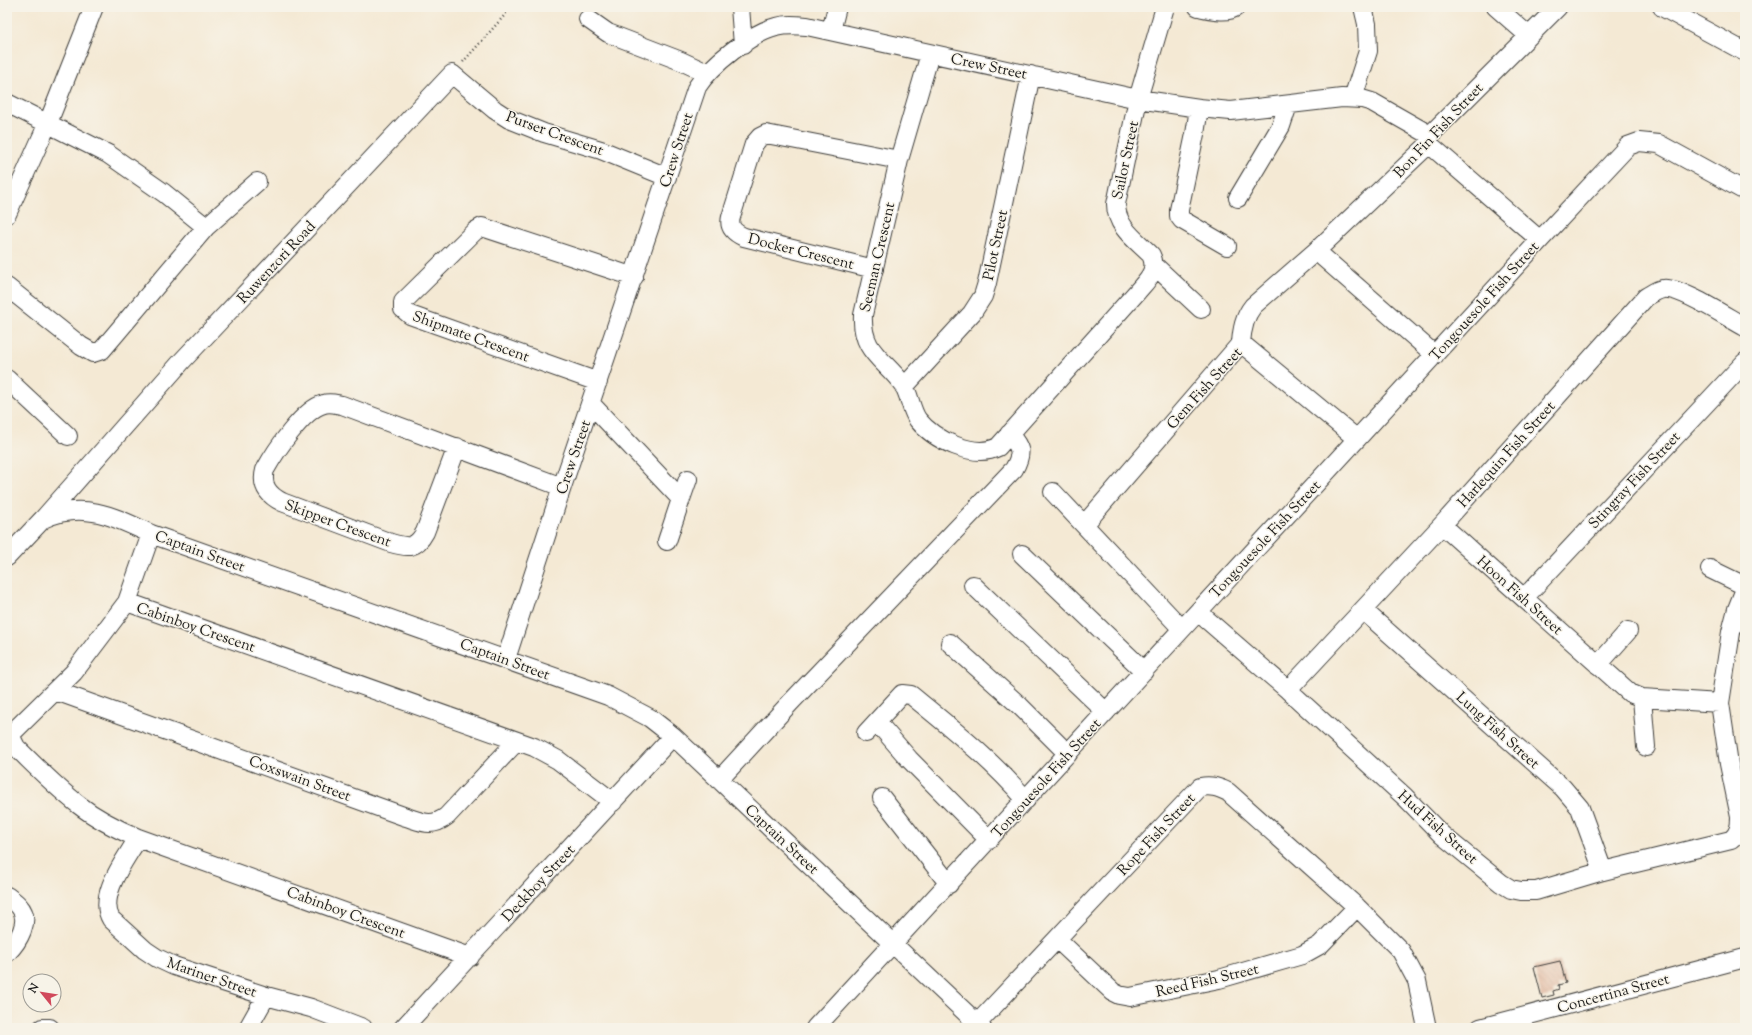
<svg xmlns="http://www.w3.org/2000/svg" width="1752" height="1035" font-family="'Sorts Mill Goudy',serif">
<defs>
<pattern id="building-back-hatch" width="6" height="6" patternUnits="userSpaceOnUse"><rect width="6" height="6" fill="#d89f81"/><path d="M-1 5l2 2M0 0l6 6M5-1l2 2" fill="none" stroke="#ae8169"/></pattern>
</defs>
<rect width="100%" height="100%" fill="#f7f3e8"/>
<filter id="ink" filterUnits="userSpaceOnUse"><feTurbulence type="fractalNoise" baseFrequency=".025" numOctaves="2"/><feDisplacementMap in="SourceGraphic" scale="8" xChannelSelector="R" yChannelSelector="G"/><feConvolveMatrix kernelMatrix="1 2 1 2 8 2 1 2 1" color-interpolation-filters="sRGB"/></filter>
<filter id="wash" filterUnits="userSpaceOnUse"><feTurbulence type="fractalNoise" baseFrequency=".012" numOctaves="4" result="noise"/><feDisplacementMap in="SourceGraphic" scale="16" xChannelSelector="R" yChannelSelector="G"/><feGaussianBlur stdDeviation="0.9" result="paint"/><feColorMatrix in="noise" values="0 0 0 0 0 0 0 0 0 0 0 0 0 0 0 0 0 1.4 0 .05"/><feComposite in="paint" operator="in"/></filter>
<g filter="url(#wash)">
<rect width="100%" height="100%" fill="#f4e9d4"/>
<g id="blocks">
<path fill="url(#building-back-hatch)" d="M1560,961L1566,983L1558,985L1559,989L1553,991L1554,995L1542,998L1534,967Z"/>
</g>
</g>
<g filter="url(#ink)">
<use href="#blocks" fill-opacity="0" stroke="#3c3b38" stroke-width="1"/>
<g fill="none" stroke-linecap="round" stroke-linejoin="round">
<g stroke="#3c3b38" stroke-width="20">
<path id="minor" d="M740,7L743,45
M1198,7C1209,9 1227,14 1236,7
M1496,7L1529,36
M1662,7L1745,52
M588,19L608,33L681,61L707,73
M831,31L837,7
M930,54L899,160L863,315C861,353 885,359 904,386C910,396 911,411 918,420C934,440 974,459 998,447L1137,292C1146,281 1159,271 1151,255C1136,240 1116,227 1116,204L1138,99L1165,7
M1353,98L1368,51L1367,24L1363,7
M7,103L108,154L164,193L206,227L102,350L93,353L81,346L7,287
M1199,108L1195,134L1179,210V216L1182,220L1227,246
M1429,144L1540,240
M1238,198L1281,126L1288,105
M7,214L48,123L94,7
M206,227L257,182
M1316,251L1435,355
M1154,265L1201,309
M874,269L744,237C735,233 728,228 731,217L754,144L760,137L766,134L899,160
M1241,343C1242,330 1244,317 1253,306L1316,251L1429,144L1430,135L1558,7
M7,379L68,436
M598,382L410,315L403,309V302L475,231L482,227L634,277
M904,387L972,313L983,296L987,283L1031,75
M591,404L681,499L667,541
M457,447L425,532C416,549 408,548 391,543L282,502C268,495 261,485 265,470C275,452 303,409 324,404C330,402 336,404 342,405L562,487
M1053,492L1182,629
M681,499L688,479
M43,519C83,500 115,517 151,534L608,696L650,718L673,736L982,1028
M1084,525L1241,343L1357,439
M1442,525L1630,693L1642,698L1720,703
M1022,554L1144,671
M7,557L43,519L182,361L452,74L495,110L509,119L544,133L601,150L667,177
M1710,569L1745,586
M973,585L1106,712
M1524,598L1745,362
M127,602L151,534
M1363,610L1563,788L1580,808L1603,871
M1198,612L1288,690L1405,797L1442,835L1501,883L1511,889L1521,891H1536L1603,871L1731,840C1739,834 1740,826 1740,817L1729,764L1720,703L1731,632L1737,609L1745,589
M950,643L1020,706L1068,754
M506,659L562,487L697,87C711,65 751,33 776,27C786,24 796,25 807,26L1138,99L1199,108L1231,111L1342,98L1362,99L1372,102L1430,135
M1598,665L1628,631
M1288,690L1442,525L1646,297C1652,294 1656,290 1663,289C1680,286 1728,318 1745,327
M56,691L406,817C422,822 432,828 447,816L517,741
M1642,698L1646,747
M877,722L909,759L989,840
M866,733L902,694L911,695C951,728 992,760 1026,800
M719,780L790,703L1014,469C1023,453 1021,447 1009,434
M882,798L949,884
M138,838C126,859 97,895 111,919L145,950L157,958L174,966L266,996L311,1008L363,1028
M7,896C11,899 16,902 19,906C32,920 18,942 7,953
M1058,940L1113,992L1119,995L1130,997L1219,979L1302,955L1320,945L1357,907
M470,957L138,838C117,829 97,819 79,805C57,788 36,767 16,747L12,739L13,732L74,672L127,602L534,747L558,760L613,802
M42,1028H50
M248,1028L266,996
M403,1028L673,736
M815,1028L1540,240L1628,146L1639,142L1659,144L1745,191
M973,1028L1200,787C1211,785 1218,787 1228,792L1357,907L1401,951L1417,981L1427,1028
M1480,1028L1745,958"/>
</g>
<path stroke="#3c3b38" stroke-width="2.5" stroke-dasharray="1 3" stroke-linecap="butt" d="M463,62L512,7"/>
<use href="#minor" stroke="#fff" stroke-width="18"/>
</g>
</g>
<g text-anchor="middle" stroke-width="3" stroke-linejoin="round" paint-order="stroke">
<g font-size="15" fill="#1c1c1c" stroke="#f7f3e8">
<text transform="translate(989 66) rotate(12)" y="5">Crew Street</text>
<text transform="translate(1438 130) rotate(-47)" y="5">Bon Fin Fish Street</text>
<text transform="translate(555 133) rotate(20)" y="5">Purser Crescent</text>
<text transform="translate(676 150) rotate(-72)" y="5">Crew Street</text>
<text transform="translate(1125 160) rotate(-78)" y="5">Sailor Street</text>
<text transform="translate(995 245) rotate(-78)" y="5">Pilot Street</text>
<text transform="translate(801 251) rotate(14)" y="5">Docker Crescent</text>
<text transform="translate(877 257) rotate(-77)" y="5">Seeman Crescent</text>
<text transform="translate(276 262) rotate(-47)" y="5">Ruwenzori Road</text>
<text transform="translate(1484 301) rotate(-48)" y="5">Tongouesole Fish Street</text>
<text transform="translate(471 336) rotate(20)" y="5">Shipmate Crescent</text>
<text transform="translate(1204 388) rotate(-48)" y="5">Gem Fish Street</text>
<text transform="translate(1506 454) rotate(-48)" y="5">Harlequin Fish Street</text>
<text transform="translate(573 457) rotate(-71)" y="5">Crew Street</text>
<text transform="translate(1634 480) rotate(-47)" y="5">Stingray Fish Street</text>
<text transform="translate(338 523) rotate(20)" y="5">Skipper Crescent</text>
<text transform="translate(1265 539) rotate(-47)" y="5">Tongouesole Fish Street</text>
<text transform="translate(200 551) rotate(20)" y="5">Captain Street</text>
<text transform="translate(1520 595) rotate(42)" y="5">Hoon Fish Street</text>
<text transform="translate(196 627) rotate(19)" y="5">Cabinboy Crescent</text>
<text transform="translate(505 659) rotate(20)" y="5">Captain Street</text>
<text transform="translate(1498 730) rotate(42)" y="5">Lung Fish Street</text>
<text transform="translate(300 778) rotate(20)" y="5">Coxswain Street</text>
<text transform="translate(1046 778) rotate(-48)" y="5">Tongouesole Fish Street</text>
<text transform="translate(1438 827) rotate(42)" y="5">Hud Fish Street</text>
<text transform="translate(1156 834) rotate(-47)" y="5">Rope Fish Street</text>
<text transform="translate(782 839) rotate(43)" y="5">Captain Street</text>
<text transform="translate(538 883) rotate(-47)" y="5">Deckboy Street</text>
<text transform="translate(346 912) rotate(20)" y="5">Cabinboy Crescent</text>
<text transform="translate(212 977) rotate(19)" y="5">Mariner Street</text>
<text transform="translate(1207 980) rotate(-13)" y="5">Reed Fish Street</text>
<text transform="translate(1613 993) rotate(-15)" y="5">Concertina Street</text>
</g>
</g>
<rect width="1752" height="1035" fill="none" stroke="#f7f3e8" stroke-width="24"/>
<g transform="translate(42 993) rotate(300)"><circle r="19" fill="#f7f3e8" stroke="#9f9d96"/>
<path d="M0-3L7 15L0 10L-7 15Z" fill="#d1495b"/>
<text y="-6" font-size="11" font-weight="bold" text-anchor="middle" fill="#1c1c1c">N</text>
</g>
</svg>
